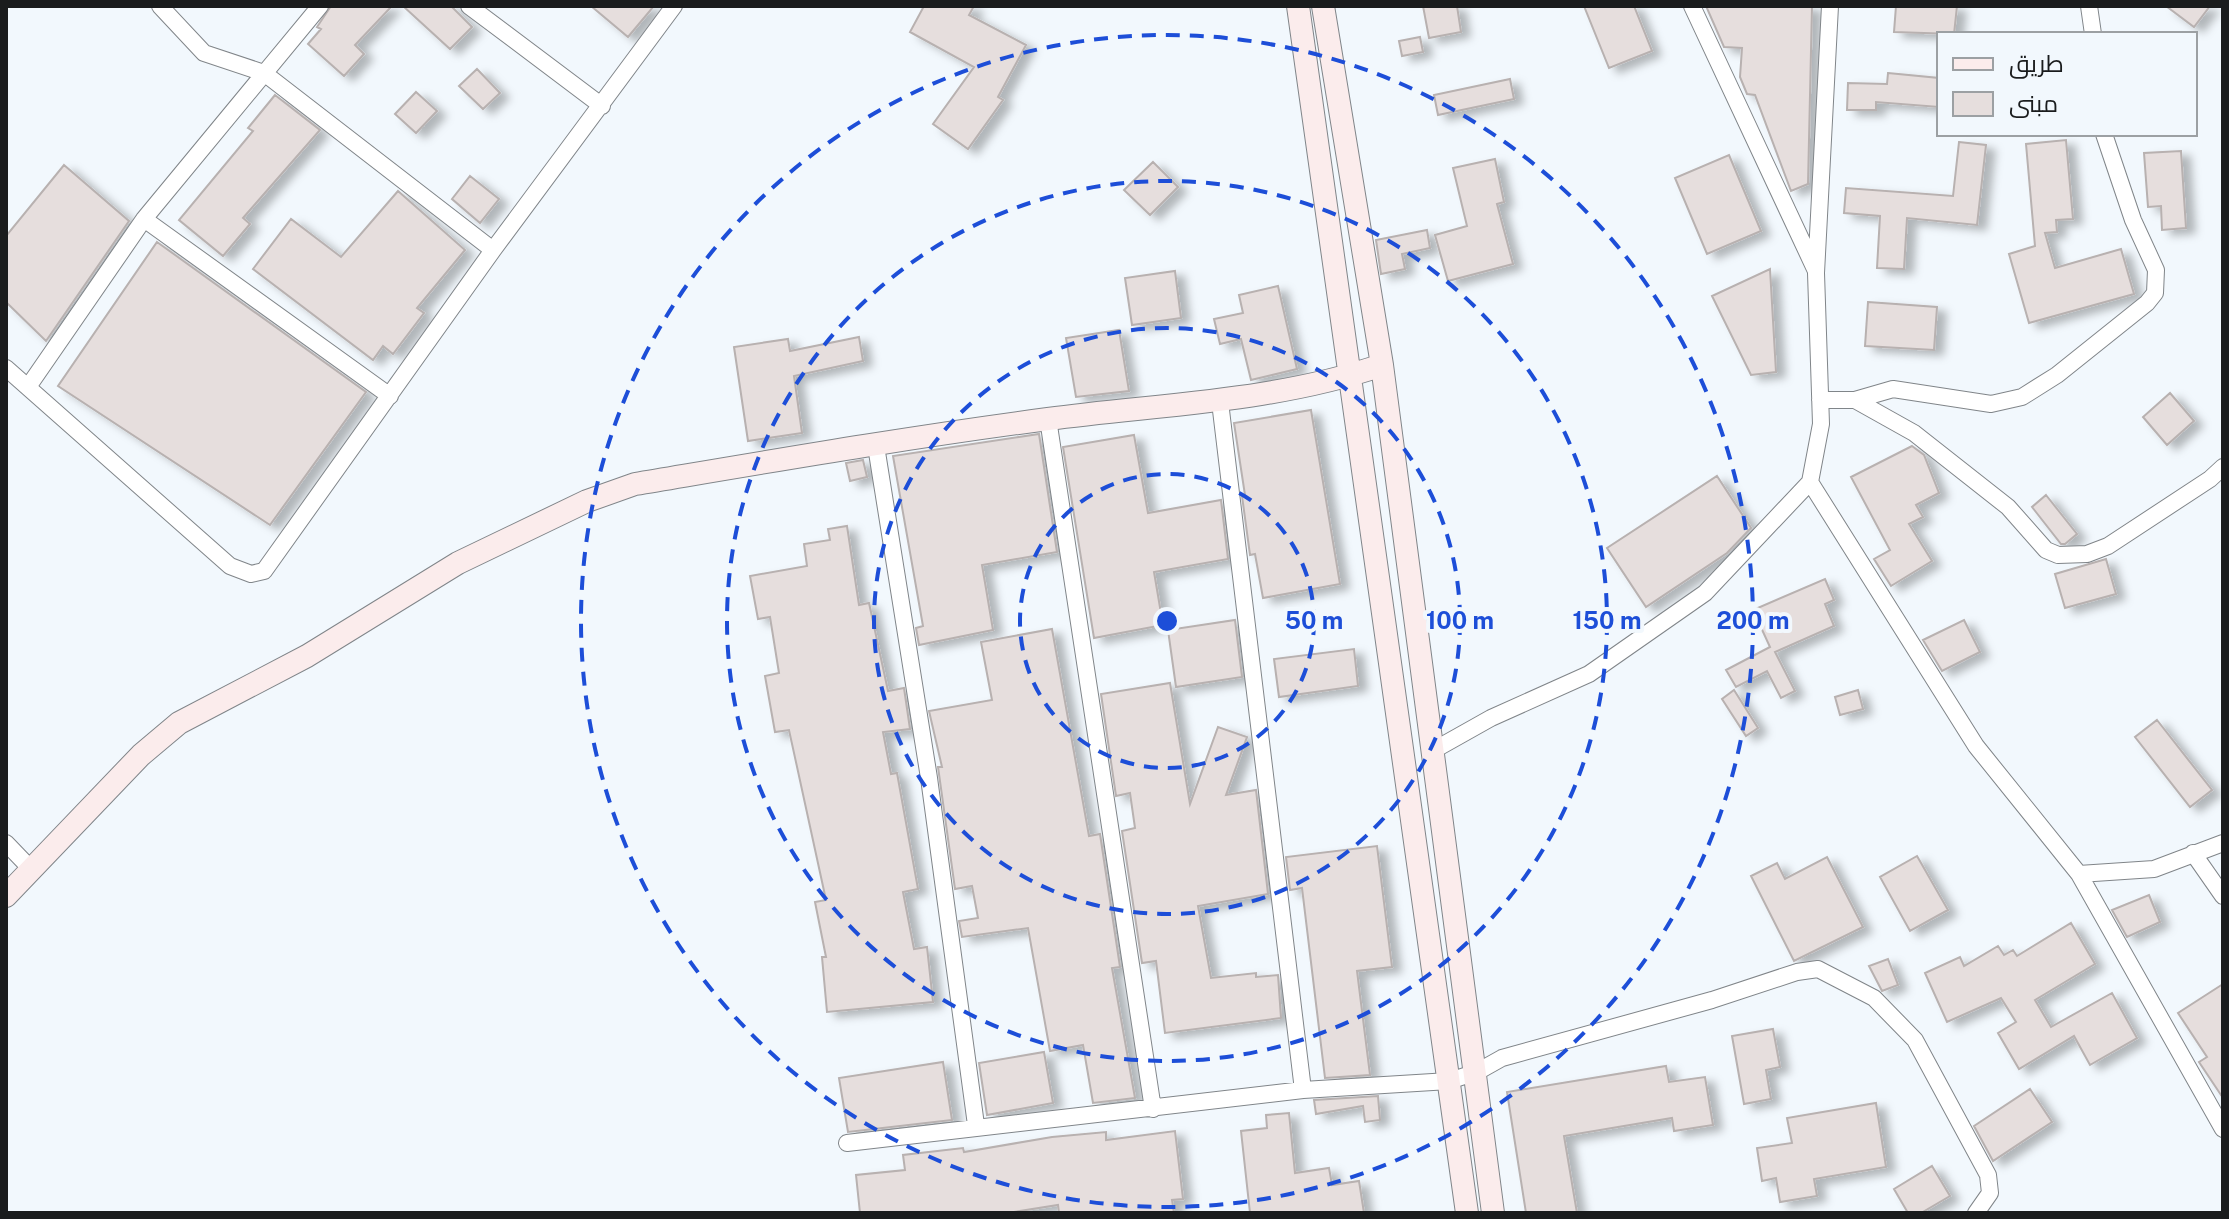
<svg xmlns="http://www.w3.org/2000/svg" width="2229" height="1219" font-family="'Public Sans',Cairo,sans-serif">
<defs>
<filter id="shadow"><feDropShadow dx="9" dy="5" stdDeviation="4" flood-color="#0004"/></filter>
</defs>
<rect width="100%" height="100%" fill="#f2f8fd"/>
<path fill="#e6dedd" stroke="#b8b1b0" stroke-width="2" filter="url(#shadow)" d="M331,6H392L355,45L364,54L344,76L308,44L321,29L317,27Z
M403,6H451L472,27L450,49Z
M591,6H654L628,37Z
M924,6H974L969,15L1026,45L998,97L1003,100L968,149L933,124L974,67L910,32Z
M1423,6H1457L1461,32L1429,38Z
M1584,6H1634L1652,51L1609,68Z
M1706,6H1812L1808,184L1791,191L1755,95L1747,94L1740,77L1742,48L1724,47Z
M1896,6H1957L1954,34L1894,32Z
M2166,6H2210L2194,27Z
M1420,37L1423,52L1402,56L1399,41Z
M477,69L500,93L483,109L459,86Z
M1888,73L1939,78V107L1876,102V110H1847L1848,83L1887,84Z
M1510,79L1514,99L1438,115L1434,95Z
M416,92L437,111L416,133L395,114Z
M275,95L320,130L243,218L250,224L223,256L179,220L253,131L248,128Z
M2066,140L2073,219L2056,220L2057,232L2045,233L2055,268L2121,249L2134,294L2029,323L2009,254L2035,246L2026,144Z
M1959,142L1986,145L1977,225L1907,218L1904,269L1877,268L1880,216L1844,213L1846,188L1953,196Z
M2181,151L2186,228L2162,230L2161,206L2148,207L2144,153Z
M1729,155L1761,231L1707,254L1675,178Z
M1495,159L1504,202L1497,204L1513,264L1448,281L1435,235L1467,226L1453,168Z
M1153,162L1178,187L1150,215L1124,190Z
M64,165L129,221L46,341L6,302V236Z
M470,176L499,199L480,223L452,199Z
M398,191L465,250L417,308L424,313L393,354L383,346L373,360L253,269L291,219L341,257Z
M1427,230L1430,248L1402,254L1405,269L1381,274L1376,240Z
M157,242L366,392L270,525L58,386Z
M1770,269L1776,372L1751,375L1712,296Z
M1175,271L1181,318L1132,325L1125,278Z
M1278,286L1297,369L1251,380L1241,339L1220,344L1214,319L1243,313L1239,295Z
M1868,302L1937,307L1934,350L1865,346Z
M1119,330L1129,391L1076,397L1066,338Z
M859,337L863,361L794,376L802,433L748,441L734,347L788,339L790,351Z
M2170,393L2194,421L2167,445L2143,417Z
M1311,410L1340,584L1263,598L1255,554L1250,555L1242,496L1245,495L1234,423Z
M1039,434L1057,552L982,565L993,630L919,645L916,628L923,626L893,456Z
M1134,435L1148,513L1221,500L1228,559L1154,572L1163,625L1094,638L1063,447Z
M1912,446L1924,455L1939,493L1916,505L1923,517L1909,524L1932,561L1891,586L1874,559L1890,550L1851,477Z
M863,460L867,477L850,481L846,463Z
M1717,476L1751,528L1727,553L1646,607L1607,548Z
M2046,495L2077,534L2065,544H2061L2032,507Z
M847,526L859,605L869,603L888,691L904,688L910,729L883,732L891,774L897,773L918,889L903,892L914,949L927,947L933,1002L827,1012L822,957H826L815,902L826,900L789,730L775,732L765,676L779,673L770,617L758,619L750,576L807,566L804,544L830,540L828,529Z
M2106,559L2116,594L2065,608L2055,574Z
M1825,579L1834,600L1825,604L1834,626L1775,652L1795,691L1781,698L1767,671L1736,687L1726,670L1770,647L1753,610Z
M1235,620L1242,677L1176,687L1168,630Z
M1964,620L1980,652L1942,671L1923,640Z
M1052,629L1089,836L1100,834L1120,967L1112,968L1135,1098L1093,1103L1083,1045L1050,1051L1028,928L962,937L959,921L978,918L972,886L955,889L938,767H942L929,711L992,700L981,642Z
M1354,649L1358,686L1279,697L1274,659Z
M1170,683L1190,804L1218,727L1247,737L1226,795L1256,790L1268,894L1198,906L1211,978L1256,973V977L1278,975L1281,1018L1165,1033L1156,961L1142,963L1122,831L1135,828L1130,793L1116,796L1101,694Z
M1734,690L1758,728L1746,736L1722,699Z
M1858,690L1863,709L1840,715L1835,697Z
M2157,720L2212,790L2190,807L2135,737Z
M1377,846L1392,967L1357,971L1370,1075L1325,1078L1302,888L1290,890L1286,857Z
M1917,856L1948,910L1910,931L1880,877Z
M1827,857L1863,927L1794,961L1751,876L1777,863L1785,879Z
M2149,895L2160,922L2127,937L2112,910Z
M2071,923L2095,964L2035,1000L2051,1027L2112,993L2137,1038L2090,1065L2074,1036L2019,1069L1998,1033L2016,1022L2001,998L1947,1022L1925,973L1960,957L1964,966L1998,946L2004,955L2013,950L2017,956Z
M1888,959L1898,985L1882,991L1869,966Z
M2223,984V1098L2199,1062L2207,1057L2178,1013Z
M1773,1029L1780,1067L1766,1070L1771,1099L1744,1104L1732,1036Z
M1044,1052L1053,1103L987,1115L979,1063Z
M943,1062L952,1120L848,1132L839,1078Z
M1666,1066L1669,1082L1705,1077L1713,1125L1674,1131L1672,1118L1564,1136L1577,1213H1526L1507,1092Z
M2030,1089L2052,1122L1993,1161L1974,1126Z
M1378,1096L1380,1120L1365,1122L1363,1106L1316,1114L1314,1100Z
M1876,1103L1886,1167L1814,1179L1817,1196L1780,1202L1776,1178L1762,1181L1757,1148L1792,1143L1787,1118Z
M1289,1113L1295,1173L1329,1168L1332,1185L1359,1181L1364,1213H1250L1241,1131L1267,1128L1266,1115Z
M1175,1131L1183,1199L1172,1200L1174,1213H1059L1058,1205L1007,1213H860L856,1175L905,1170L903,1155L963,1148L964,1152L1052,1137L1106,1132V1140Z
M1932,1166L1950,1196L1921,1213H1908L1894,1189Z"/>
<g fill="none" stroke-linecap="round" stroke-linejoin="round">
<g stroke="#808589" stroke-width="18">
<path id="street" d="M160,6L204,53L264,73L493,250
M469,6L602,106
M1692,6L1815,269
M1830,6L1816,273L1821,424L1810,482L1976,746L2079,874L2223,1129
M2089,6L2093,34
M144,219L390,396
M6,368L230,566L251,574L264,571L493,250L674,6
M28,387L144,219L320,6
M1820,400H1855L1914,433L2008,507L2046,550L2058,555L2087,554L2108,546L2210,479L2223,467
M1855,400L1893,389L1991,404L2022,397L2057,375L2147,303L2155,293L2156,270L2133,220L2104,134
M1220,402L1303,1090
M1048,419L1153,1109
M876,446L929,778L976,1125
M1434,750L1491,718L1589,674L1705,593L1810,482
M6,843L31,869
M2193,853L2223,896
M2079,874L2154,869L2223,843
M847,1143L1303,1090L1449,1081L1477,1072L1502,1058L1712,1000L1797,972L1818,969L1874,998L1915,1040L1988,1175L1990,1193L1976,1213"/>
</g>
<g stroke="#808589" stroke-width="24">
<path id="secondary" d="M1298,6L1467,1213
M1323,6L1382,365L1493,1213
M6,896L141,755L179,723L307,656L458,563L587,501L635,484C772,461 910,437 1048,419C1160,404 1274,402 1382,365"/>
</g>
<use href="#street" stroke="#fff" stroke-width="16"/>
<use href="#secondary" stroke="#fbecec" stroke-width="22"/>
</g>
<g fill="none" stroke="#1d4ed8" stroke-width="4" stroke-dasharray="14 10">
<circle cx="1167" cy="621" r="147"/>
<circle cx="1167" cy="621" r="293"/>
<circle cx="1167" cy="621" r="440"/>
<circle cx="1167" cy="621" r="586"/>
</g>
<circle cx="1167" cy="621" r="12" fill="#1d4ed8" stroke="#f2f8fd" stroke-width="4"/>
<g font-size="24" text-anchor="middle" font-weight="bold" fill="#1d4ed8" stroke="#f2f8fd" stroke-width="8" stroke-linejoin="round" paint-order="stroke">
<text x="1314" y="629">50 m</text>
<text x="1460" y="629">100 m</text>
<text x="1607" y="629">150 m</text>
<text x="1753" y="629">200 m</text>
</g>
<rect width="2229" height="1219" fill="none" stroke="#1a1c1d" stroke-width="16"/>
<rect x="1937" y="32" width="260" height="104" fill="#f2f8fd" stroke="#9ca0a3" stroke-width="2"/>
<rect x="1953" y="58" width="40" height="12" fill="#fbecec" stroke="#9ca0a3" stroke-width="2"/>
<text x="2009" y="72" font-size="24" fill="#1a1c1d">طريق</text>
<rect x="1953" y="92" width="40" height="24" fill="#e6dedd" stroke="#9ca0a3" stroke-width="2"/>
<text x="2009" y="112" font-size="24" fill="#1a1c1d">مبنى</text>
</svg>
